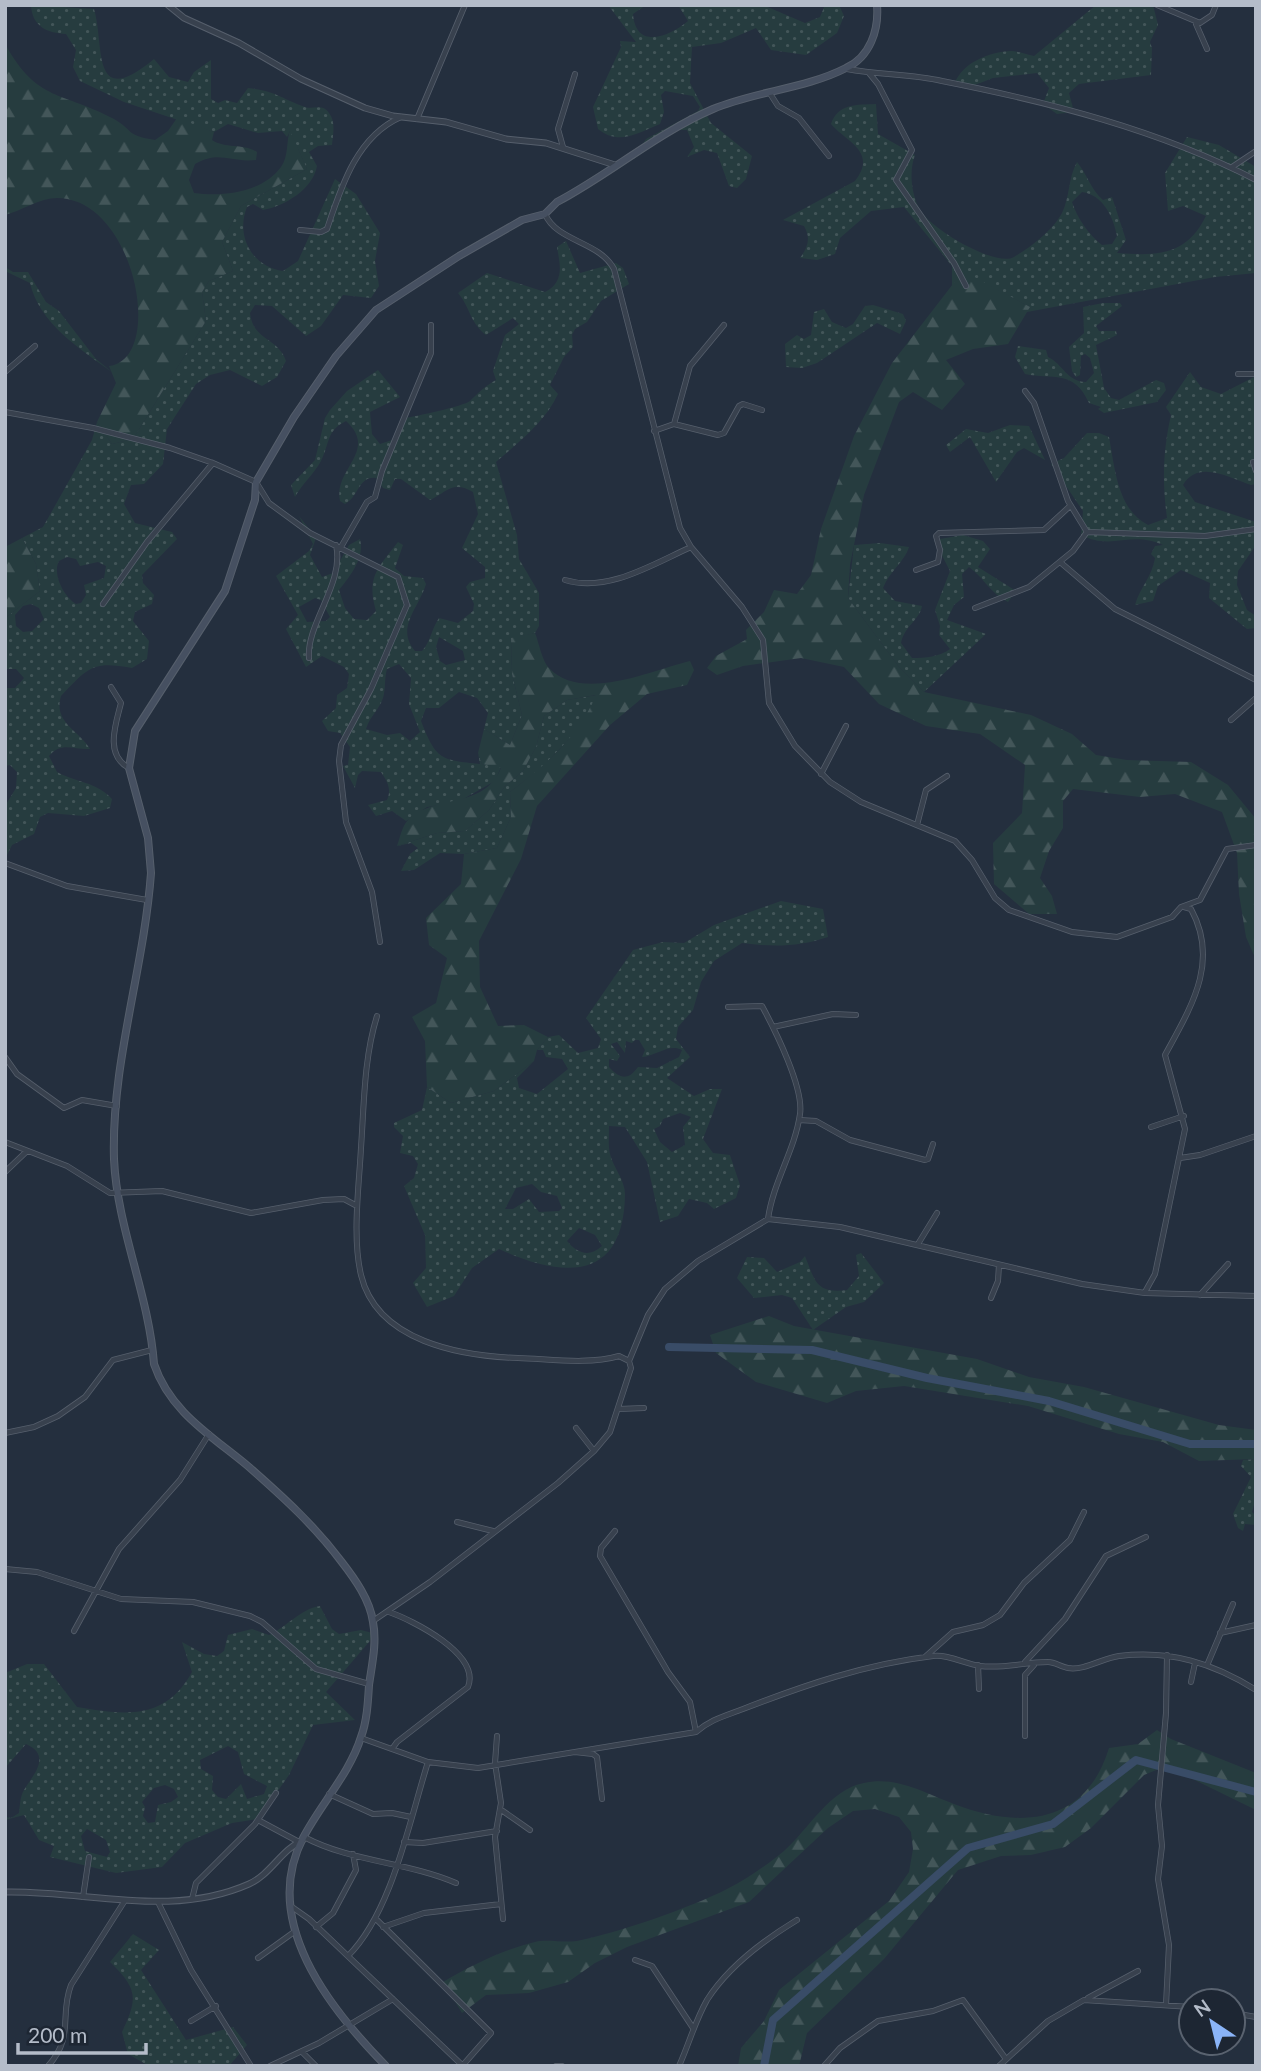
<svg xmlns="http://www.w3.org/2000/svg" width="1261" height="2071" font-family="Lato,sans-serif">
<defs>
<pattern id="grass-dots" width="8" height="8" patternUnits="userSpaceOnUse" patternTransform="scale(1.75)"><rect width="8" height="8" fill="#263c3f"/><path d="M2 2h.1M6 6h.1" fill="none" stroke="#435659" stroke-width="1.8" stroke-linecap="round"/></pattern>
<pattern id="forest-firs" width="22" height="20" patternUnits="userSpaceOnUse" patternTransform="scale(1.75)"><rect width="22" height="20" fill="#263c3f"/><path d="M5 1l3.5 6h-7zM16 11l3.5 6h-7z" fill="#435659"/></pattern>
</defs>
<rect width="100%" height="100%" fill="#242f3e"/>
<path fill="url(#grass-dots)" fill-rule="evenodd" d="M31,5L94,9C105,46 90,112 154,59L169,77L188,82L194,72L211,60V99L218,103L225,100L237,103L248,88C276,91 282,99 305,107C313,110 322,103 329,113C336,122 333,134 332,145L318,146L309,152L317,166C313,189 285,206 263,210L253,204L247,207C235,237 253,267 283,271L298,261L335,179L356,194L380,233L375,261L379,286L371,298L343,295L321,326L306,336L272,306L255,305L250,313C253,341 278,337 286,361L277,377L262,386L230,370L210,375L196,384L167,429L163,464L144,484L131,485L124,504L135,523L172,532L177,539L142,575L143,583L154,595L152,604L135,612L133,621L149,641L147,659L132,668C92,661 89,667 61,696C53,723 79,730 90,749C74,750 61,741 49,756L57,772C77,783 95,781 112,799L110,808L84,816L48,813L40,817L34,834L12,845L5,859V806L16,788L17,772L10,765L5,766V688H15L24,678L16,669H5V618L40,591L36,564L22,538L43,527L92,440L97,422L112,444L133,439L206,321L202,292L209,281L233,271L222,242L241,206L307,169L290,131L287,137L282,131L258,133L228,124L214,132L124,102L80,81L73,67L76,50L66,34C48,33 32,27 31,5ZM67,557L76,559L80,566L98,562L106,566L104,578L84,585L86,595L81,603L76,604C64,597 52,574 59,561ZM31,604L39,608L44,619L32,631L23,632L16,626L15,615L23,606Z
M608,5H646L633,14C636,51 670,36 688,21L678,5H763L805,23L820,17L825,5H839L844,16L837,33L806,55L771,50L756,28L721,43L692,47L690,83L711,123L752,156L746,179L737,188L729,186L717,153L704,150L687,157L694,147L687,130H677L632,160L646,139L698,111L700,107L693,96L665,91L661,95L664,112L660,124C638,133 619,146 598,129L593,107L621,47L620,41L636,42Z
M1096,5H1153L1158,25L1150,42L1152,48L1151,75L1079,84L1069,93L1074,112L1057,114L1043,104L1049,88L1037,73L993,78L967,88L955,83C962,63 989,52 1011,51C1018,51 1027,55 1034,56Z
M876,104L878,134L915,155C909,171 911,192 919,208C927,227 996,268 1014,257C1031,247 1053,230 1062,213C1070,197 1068,178 1077,162C1087,174 1091,190 1103,200L1112,197L1126,240L1117,253C1158,256 1186,256 1206,216L1183,206L1168,211L1165,173L1187,137L1219,145L1256,167V273L1215,277L1027,312L1030,307L963,272L952,286V266L904,207L871,211L840,238L835,254L817,260L800,258C808,247 811,238 804,226L783,220L855,181C878,151 846,142 831,124C838,103 857,105 876,104ZM1082,192C1103,195 1113,216 1117,236L1112,244L1102,245C1089,235 1077,218 1072,202Z
M566,241L580,273L616,263L623,268L629,284L601,301L587,322L575,329L572,335L573,347L564,357L550,385L558,394C545,422 519,442 496,462L517,535L519,559L539,593V626L535,633L511,639L512,674L522,715L510,745L484,729L488,713L477,698L459,692L439,708H426L421,721C436,760 441,760 480,764L478,753L482,764L501,767L495,781L458,802L427,807L406,821L392,811L376,816L368,805L387,800C392,789 387,781 381,772L362,771L358,775L355,788L343,766L348,765L350,747L340,733L328,731L322,721L336,708L337,695L347,688L349,674L344,667L322,656L306,667L286,629L298,615L276,576L309,551L313,544L299,516L316,538L310,555L322,577L333,573L349,545L360,539C365,558 350,576 339,590L345,608L354,619L367,620L376,611C366,577 378,568 398,542L403,545L395,568L404,576L423,578L426,584C419,608 395,628 415,651H422C431,641 431,630 439,618L458,623L473,611L474,604L466,587L470,582L485,578V567L462,548L478,514L473,492C452,480 446,493 430,500L401,479H395L390,490L383,488L376,478C358,476 359,497 345,504L340,501C333,469 379,451 346,421C326,431 330,443 321,461C314,474 302,484 295,497L291,485L315,460L325,418L330,410L347,391L378,370L400,397L370,412L372,434L380,444L392,440L404,418C414,417 464,406 470,401C478,393 485,386 496,380L493,371L505,335L519,324L513,318L486,335C470,323 470,307 458,293L487,273L545,292C565,282 560,265 557,247ZM315,598L321,600L330,617L326,621L307,622L299,607ZM439,637L463,651L465,660L446,665L440,661L436,647ZM399,664L411,678L409,704L420,732L410,741L400,733L387,735L366,729C370,716 379,710 383,698C386,689 384,679 387,669Z
M5,267L13,272H28L46,302L59,311L96,359L112,372C80,349 39,323 30,283L5,271Z
M1103,303H1120L1122,306L1096,326L1099,331H1116L1117,335L1096,345L1104,388L1111,398L1119,400L1156,380L1164,383L1166,390L1157,402L1104,413L1098,409L1101,407L1089,403C1074,369 1053,380 1025,374L1015,357L1018,346L1046,350L1048,357C1063,364 1067,382 1086,382L1094,373L1090,358L1085,354L1081,356L1080,375L1076,377L1072,371L1069,347L1084,333L1083,307Z
M873,305L903,314L906,321L900,334L877,323L817,363L802,368L786,367L785,344L797,335L804,339L811,335L814,312L824,309L832,322L846,328L853,324L865,306Z
M1190,372L1201,387L1221,394L1256,376V484L1251,485C1230,478 1198,459 1183,485L1195,502L1256,522V545L1238,571L1237,585L1247,610L1256,616V628L1247,629L1209,598L1210,583L1181,570L1158,586L1153,601L1135,605C1140,587 1152,577 1155,558L1151,554L1155,546L1163,545C1131,530 1112,551 1081,535L1083,511L1051,464L1064,458L1087,433H1099L1109,437C1115,468 1117,509 1148,525L1167,518C1162,482 1163,450 1171,415L1166,407Z
M1010,425L1029,426L1045,460L1024,448L1017,452L996,482L970,437L950,452L946,445L966,429L988,433Z
M963,535L983,541L990,549L978,567L1016,591L1008,602C989,592 986,580 969,567L962,574L964,597L954,605L947,620L986,634L924,692L899,667L848,598L854,545L880,543L909,547C905,561 889,572 883,588L895,601L922,606C919,621 905,625 901,643L912,658C926,658 939,657 950,649L939,635L940,626L935,610L950,571L934,540Z
M597,695L583,725L541,768L510,792L511,817L497,848L464,854L440,853L414,870L401,871L410,854L418,848L411,843L397,846L437,833L465,831L489,810L505,786L523,771L536,747L544,716L567,700Z
M781,901L823,909L828,937C798,947 773,947 742,943L714,961L701,982L693,1010L678,1027L676,1039L690,1057L667,1078L694,1096L710,1089H722L703,1139L713,1153L730,1155L740,1185L736,1198L714,1209L707,1203L689,1199L678,1216L660,1222L647,1162L625,1127L609,1126C609,1135 608,1145 610,1154C613,1167 625,1180 625,1194C624,1283 562,1278 499,1249L472,1268L454,1296L427,1307L413,1283L426,1268L425,1235L404,1186L414,1178L418,1164L413,1156L400,1153L403,1136L394,1127V1123L422,1110L427,1087L451,1103L494,1091L534,1061L517,1078L519,1088L537,1094L568,1069L562,1059L546,1057L543,1050H537L548,1037L559,1035L578,1053L598,1048L601,1039L586,1018L633,950L663,942L684,943L714,925ZM635,1040H639L645,1050L642,1057C656,1056 669,1043 682,1050L679,1057L657,1068L638,1067C628,1081 620,1079 609,1067V1059L617,1061L620,1056L611,1044L617,1042L625,1053L626,1041L632,1043ZM680,1113L691,1117L683,1127L685,1145L672,1152L660,1142L654,1129L660,1126L663,1119ZM532,1184L541,1192L557,1196L562,1208L559,1211L539,1212L529,1199L513,1209H505L516,1188ZM579,1228L595,1235L602,1246C589,1258 577,1253 567,1241Z
M861,1253L884,1283L864,1302L846,1307L813,1330L792,1298L782,1295L754,1298L737,1278L747,1257L764,1258L777,1272L800,1262L805,1256C815,1281 816,1294 847,1290L859,1276L856,1255Z
M1256,1459V1498L1252,1512L1256,1516V1525L1245,1524L1243,1531L1238,1528L1233,1514L1251,1477L1241,1466L1243,1460Z
M320,1606L332,1629L339,1634L361,1630L376,1634L326,1692L355,1720L313,1725L289,1775L258,1819L232,1823L185,1843L162,1867L116,1873L50,1857L54,1846L39,1840L24,1815L5,1820V1817L11,1818L19,1813C20,1806 20,1796 24,1790C32,1776 53,1756 26,1744L5,1768V1673L27,1664H44L77,1707C125,1715 165,1721 192,1672L182,1642L204,1654L217,1656L224,1651L228,1635L252,1629L269,1635C287,1627 300,1609 320,1606ZM228,1746L238,1752L244,1774L267,1786L264,1794L247,1799L241,1784L226,1799L218,1797L212,1790L213,1776L201,1769L200,1760ZM165,1785L174,1789L178,1797L171,1802L158,1805L155,1822L148,1823L143,1816L145,1807L142,1802L154,1788ZM87,1829L106,1840L110,1852L107,1857L85,1851L81,1836Z
M133,1934L159,1950L141,1970L186,2040L233,2027L247,2045L229,2066H149L128,2054L122,2032C138,1998 138,1989 110,1962Z"/>
<path fill="url(#forest-firs)" d="M5,44C38,103 62,91 114,119C135,131 124,135 155,140L168,131L177,118L214,132L212,140C225,149 243,143 257,152L256,160C230,163 220,150 195,164L189,180L194,193C222,197 262,193 281,167C289,156 286,141 290,130L307,169L241,206L222,242L233,271L209,281L202,292L206,321L133,439L112,444L97,422L116,383L109,366C166,359 135,198 57,198C40,198 21,211 5,215Z
M963,271L1030,307L1008,344L973,349L946,360L965,384L942,410L913,392L899,402L864,495L850,565L848,598L899,667L924,692L1031,715L1072,734L1096,755L1127,760L1191,762L1228,785L1256,819V960L1246,937L1239,894L1237,853L1222,812L1175,794L1140,797L1073,789L1063,801V828L1049,851L1040,878L1052,896L1057,914H1029L994,884L993,843L1022,813L1025,765L980,734L926,726L879,704L844,667L801,658L743,666L717,675L707,668L716,656L747,639L746,630L764,612L774,590L797,594L811,575L821,529L854,436L892,363Z
M22,538L36,564L40,591L5,618V547Z
M535,633C539,643 542,661 549,668C581,703 653,670 690,661L694,670L687,685L647,694L610,725L537,806L521,859L479,941L480,987L498,1026L524,1025L548,1037L537,1050L534,1061L494,1091L451,1103L427,1087L425,1041L412,1017L436,1003L447,958L429,945L426,918L461,884L464,854L497,848L511,817L510,792C545,765 579,737 596,695L567,700L544,716L536,747L523,771L505,786L489,810L465,831L437,833L397,846C400,838 402,826 408,820C433,794 484,810 501,768L482,764L478,753L484,729L510,745L522,715L512,674L511,638Z
M769,1316L794,1326L977,1359L1029,1377L1084,1387L1219,1425L1256,1430V1459L1199,1461L1163,1442L1119,1434L1028,1406L904,1386L856,1391L827,1403L756,1382L716,1353L710,1335Z
M1157,1730L1171,1739L1256,1773V1810L1166,1766L1144,1775L1091,1828L1065,1847L1031,1855L1001,1856L958,1870L884,1959L807,2033L799,2066H738L741,2048L764,2021L779,1990L889,1901L909,1872L913,1849L911,1832L899,1817L875,1809L853,1811L828,1828L749,1902L627,1947L595,1963L568,1982L529,1993L486,1995L462,2013L443,1982C472,1965 502,1950 535,1942C547,1939 563,1943 577,1941C617,1933 690,1908 727,1889C747,1879 767,1865 784,1851C808,1830 830,1789 864,1783C897,1776 924,1793 954,1804C1021,1830 1086,1824 1109,1748L1138,1744Z"/>
<g fill="none" stroke-linecap="round" stroke-linejoin="round">
<path stroke="#394c67" stroke-width="8" d="M669,1347L812,1350L927,1378L1049,1401L1190,1444H1256
M764,2066L773,2020L968,1848L1053,1824L1136,1760L1256,1792"/>
<g stroke="#565f6c" stroke-width="6">
<path id="minor" d="M1157,5L1200,23L1212,15L1216,5
M1196,24L1207,49
M847,69C879,75 911,74 942,81C1049,102 1159,130 1256,180
M869,73L878,84L912,150L896,180L954,263L966,286
M769,92L778,106L799,118L829,156
M417,119L465,5
M563,147L558,129L575,74
M1232,167L1256,151
M545,214C557,242 599,241 614,269L680,528L691,547L742,607L763,640L769,703L795,746L830,782L861,802L955,841L972,860L995,898L1009,910L1072,932L1117,937L1172,917L1181,907L1200,900L1227,849L1256,845
M300,230L321,232L327,229C341,187 357,136 401,117
M5,372L35,346
M1238,374H1256
M5,412L93,428L170,448L213,463L256,482L269,503L310,533L398,577L407,605L371,689L341,745L339,761L346,822L372,892L380,942
M674,424L690,366L724,325
M654,431L674,424L718,435L724,433L739,406L743,404L762,410
M1253,462L1256,471
M1087,532L1205,536L1256,529
M341,547L367,502L375,497L382,471L431,353V325
M1060,562L1115,609L1256,680
M916,570L938,562L940,550L936,536L939,533L1044,530L1070,506
M565,580C608,593 653,564 691,547
M103,604L147,542L213,463
M975,608L1029,587L1073,551L1087,532L1068,501L1034,403L1025,391
M309,658C306,624 345,583 336,545
M111,687L121,703C116,723 104,755 129,768
M1231,720L1256,698
M821,774L846,726
M917,825L926,790L947,776
M5,863L67,886L147,900
M728,1007L762,1006C775,1030 804,1088 800,1114C795,1150 773,1182 768,1219
M377,1016C364,1057 364,1105 361,1148C359,1186 352,1237 361,1275C377,1342 461,1356 518,1358C550,1359 588,1365 619,1356L629,1361
M773,1027L833,1014L856,1015
M5,1057L17,1074L64,1108L82,1100L117,1106
M799,1120L816,1121L850,1140L925,1160L928,1159L933,1144
M1151,1127L1184,1116
M5,1142L67,1166L110,1193L162,1191L251,1213L323,1200L344,1199L357,1206
M1180,1158L1200,1155L1256,1136
M5,1172L27,1151
M918,1244L937,1213
M1145,1292L1155,1274L1185,1129L1165,1055C1191,1007 1220,962 1191,909L1184,907
M1200,1295L1228,1264
M991,1298L998,1281L999,1265
M619,1409L644,1408
M576,1428L594,1451
M5,1433L34,1427L58,1416L85,1397L113,1360L152,1350
M457,1522L493,1531
M615,1531L601,1548L600,1556L668,1672L690,1702L696,1732
M5,1569L37,1572L121,1599L193,1602L250,1616L262,1622L316,1669L369,1684
M389,1612C412,1620 481,1654 468,1687L397,1742L392,1749
M373,1621L430,1582L558,1483L594,1451L610,1432L631,1368L629,1361L648,1315L665,1289L698,1261L768,1219L840,1227L1082,1284L1145,1293L1256,1296
M74,1631L119,1549L180,1480L209,1434
M1220,1633L1256,1625
M925,1657L953,1632L983,1625L1000,1615L1024,1583L1070,1540L1084,1512
M1025,1662L1065,1619L1106,1556L1146,1537
M1208,1663L1233,1604
M978,1665L979,1689
M1191,1682L1195,1663
M497,1736L495,1763L501,1803L495,1837L503,1919
M1025,1736V1675L1034,1665
M361,1738L428,1762L478,1768L696,1732C711,1719 725,1716 743,1709C805,1685 866,1664 933,1656C948,1654 965,1664 980,1666C1004,1669 1025,1662 1048,1662C1055,1662 1061,1667 1068,1668C1084,1671 1103,1658 1119,1656C1171,1650 1213,1663 1256,1690
M575,1752L593,1754L597,1757L602,1799
M329,1794L373,1814L392,1813L411,1817
M500,1809L530,1830
M258,1820L299,1842
M304,1837C351,1862 408,1862 456,1883
M404,1842L423,1843L497,1831
M83,1897L89,1857
M192,1899L196,1883L255,1824L276,1793
M158,1902L191,1970L251,2066
M292,1907L309,1919L463,2066
M376,1919L491,2033L463,2065
M316,1927L333,1913L356,1870L353,1854
M383,1927L424,1913L501,1904
M348,1956C392,1912 409,1822 428,1762
M258,1958L294,1932
M635,1960L652,1966L693,2028
M1088,1998L1138,1971
M1166,2005L1169,1945L1158,1879L1162,1846L1158,1805L1166,1713L1167,1655
M1233,2013L1256,2017
M191,2021L216,2006
M302,2052L316,2066
M48,2066C75,2036 59,2016 71,1985L124,1902
M270,2066L319,2043L393,1999
M556,2066H562
M679,2066C689,2044 695,2021 707,2000C728,1967 764,1940 797,1920
M824,2066L840,2048L878,2021L933,2011L963,2000L1006,2059
M999,2066L1048,2021L1084,2000L1191,2007"/>
</g>
<g stroke="#565f6c" stroke-width="7">
<path id="tertiary" d="M168,5L184,18L239,43L301,79L365,108L393,116L446,122L506,139L546,143L615,165
M5,1892C87,1890 170,1919 249,1884C271,1874 281,1850 303,1840"/>
</g>
<g stroke="#565f6c" stroke-width="8">
<path id="secondary" d="M386,2066C329,2008 260,1921 303,1838C320,1805 350,1773 361,1737C367,1721 368,1702 369,1685C372,1664 377,1643 373,1622C370,1600 355,1579 341,1561C314,1525 283,1497 249,1467C212,1436 170,1412 154,1364C149,1295 117,1228 114,1159C111,1063 144,969 151,873L148,838L129,768L135,731L225,591L255,500L256,482L294,417L336,356L376,310L459,256L522,220L545,214L557,202C610,174 657,133 713,109C756,91 805,89 846,68C870,57 879,30 877,5"/>
</g>
<use href="#minor" stroke="#38414e" stroke-width="4.5"/>
<use href="#tertiary" stroke="#38414e" stroke-width="5"/>
<use href="#secondary" stroke="#465061" stroke-width="6"/>
</g>
<rect width="1261" height="2071" fill="none" stroke="#b4bcc9" stroke-width="14"/>
<g transform="translate(1212 2022) rotate(325)"><circle r="33" fill="#1d2633" stroke="#59626f" stroke-width="2"/>
<path d="M0-5L12 26L0 18L-12 26Z" fill="#8ab4f8"/>
<text y="-10" font-size="19" font-weight="bold" text-anchor="middle" fill="#b4bcc9">N</text>
</g>
<path d="M18 2043v10h128v-10" fill="none" stroke="#b4bcc9" stroke-width="3.5"/>
<text x="28" y="2043" font-size="21" fill="#b4bcc9" stroke="#1d2633" stroke-width="5" paint-order="stroke">200 m</text>
</svg>
